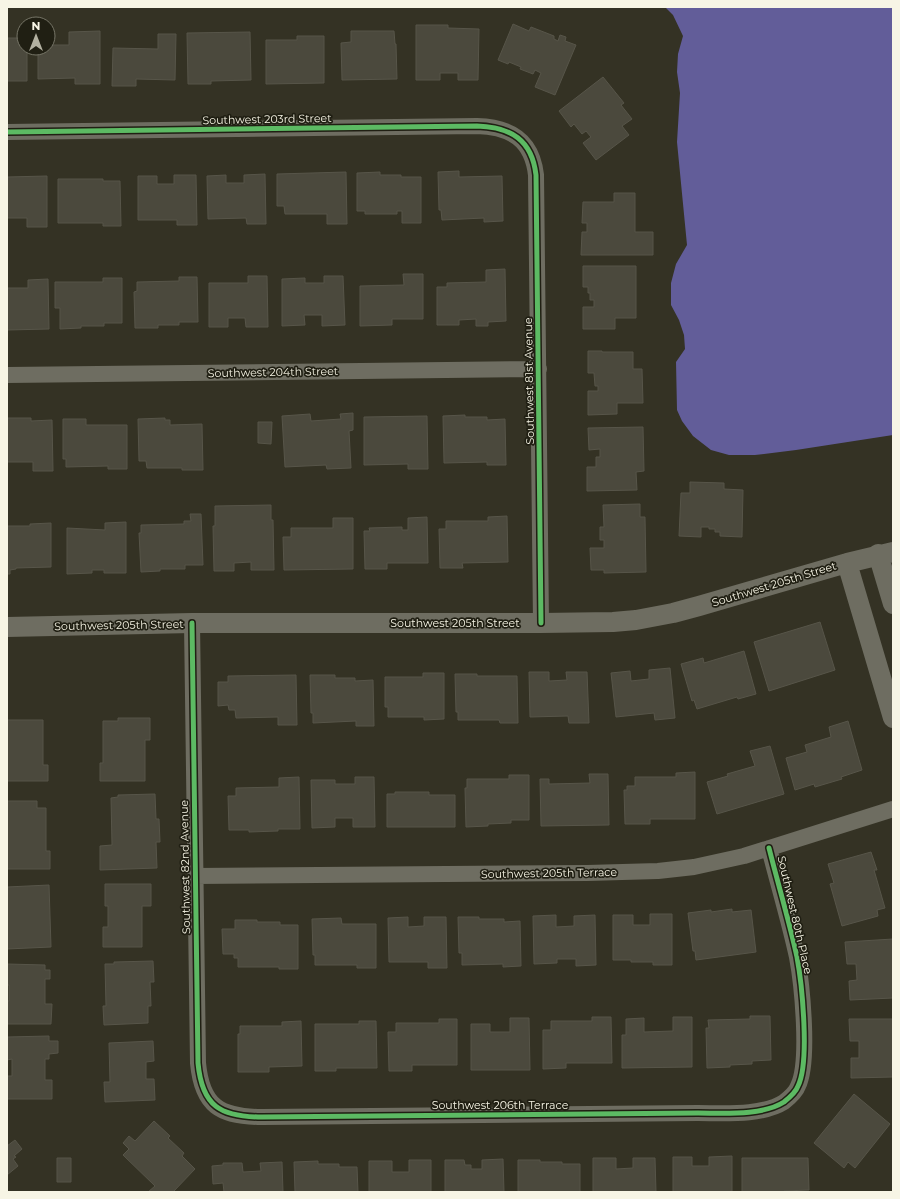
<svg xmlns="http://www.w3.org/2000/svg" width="900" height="1199" font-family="Montserrat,sans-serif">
<rect width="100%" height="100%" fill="#343224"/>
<path fill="#625d99" d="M665,7H893V435L796,450L755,455H729L711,450L693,436L682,421L677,410L676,362L685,349L684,335L679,320L671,305V283L676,264L687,245L677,142L680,93L677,72L678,54L683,36L673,15Z"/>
<path fill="#4b493d" stroke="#575549" d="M513,24L529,31L531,27L554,36V39L558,41L560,35L566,37L565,41L576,45L555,95L535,87L541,73L535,70L533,74L520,69L521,67L509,62L508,64L498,60Z
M416,25H448V28L479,29L478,80H458V73H440V80H416Z
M100,31V84H75V78L38,79V48H48V45H69V32Z
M351,31H394L395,44H396L397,79L342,80L341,43L351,42Z
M250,32L251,80L211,81V84H188L187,33Z
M158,34H176L175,80L136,79V86H112L113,48L158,49Z
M297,36H324V83L266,84V40H297Z
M7,38H24V48H27V81H7Z
M603,77L624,103L621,105L632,119L622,126L629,135L596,160L583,143L591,137L586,131L582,134L574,124L571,127L559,111Z
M459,171V177L502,176L503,221L484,222V218L442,220L441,210H439L438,172Z
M346,172L347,224H327V214H285L284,206H277V174Z
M380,172V175H401V177H421V223H402V211H397V214H365V211H357V173Z
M265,174L266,224H247L246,218L208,219L207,176L226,175V183H244V175Z
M174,175H196L197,225H177V220H138V176H157V184H174Z
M47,176V227H27V218H7V177Z
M58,179H103V181H120L121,226H103V223H58Z
M614,193H635V232H653V255H581L582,232H587V223H582L583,202H614Z
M583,266H636V318H615V329H583V307H594V300H590V293H588V287H583Z
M505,269L506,321L488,322V326H476V319L459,320V325H437V287H447V283L486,282V270Z
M403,274H423V319H392V325L360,326V286L404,285Z
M248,276H267L268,327H246L245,318H228V327H209V283H248Z
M324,276H343L345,325L322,326V315H304L305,325L282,326V279L305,278V283H324Z
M179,277H197L198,322H179V325H158V328H135L134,292L137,291V282L179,281Z
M103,278H122V323H104V326H81V328L60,329V308H55V282H103Z
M48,279L49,329L7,330V288H28V280Z
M588,351H602V352H633V369H642L643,403H617V414L588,415V391H598V386H595L594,373H588Z
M353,413V430L349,431L351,468L327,469L326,465L285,467L282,416L310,414L311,421L341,419L340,414Z
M465,415V417H487V420L505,419L506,465H487V462L444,463L443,416Z
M427,416L428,469H408V464L364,465V417Z
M7,418H31V421L52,420L53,471H33V462H7Z
M165,418V420H170V425L202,424L203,470H182V468H147L146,461H139L138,419Z
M63,419H86V425H127V469H108V466L66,467V459H63Z
M258,422H272L271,444L258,443Z
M643,427L644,471L636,472L637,490L587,491V467H596V457H600V449L589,450L588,428Z
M690,482L724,483V489L743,490L742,537L720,536V532H715V529H709V527H701V537L679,536L681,493H690Z
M640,504V517H645L646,572L604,573V570H591L590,548H604V540H600V527H604L603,505Z
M271,505V520H273L274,570H251V562L234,563V571H214L213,526H215V506Z
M190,514H201L203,565H185V569H160V571L141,572L139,533H141V525L184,524V521H191Z
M507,516L508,562L462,563L463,568H440L439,529H446V521H488V517Z
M427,517L428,563H387V569H365L364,531H370L369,528L402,527V530H408V518Z
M333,518H353V569L284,570L283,537H291V528H333Z
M126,522V573H104V570H92V573L67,574V528L105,530V523Z
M51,523V567L16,568V569L10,570V574H7V526H30V524Z
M820,622L835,670L769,691L754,642Z
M744,651L756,694L738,699L737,697L697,709L694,700L692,701L681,664L703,658L704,663Z
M670,668L675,718L655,720L654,713L616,717L611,673L630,671L631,681L649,679V670Z
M529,672H549V681L567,680L566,672H587L589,723H569L568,716L530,717Z
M423,673H444V719L424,720V717H388V707H385V677H423Z
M455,674H477V676H517L518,723H500L499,720H458V712H456Z
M296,675L297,725H278V717L236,718L235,710H229L228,705L218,706V682H228V676Z
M310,675H335V678H355V681L373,680L374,726H356V721L313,723V713H311Z
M118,718H150V740H145V781H100V763H103V721H118Z
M7,720H43V765H48V781H7Z
M848,721L862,770L841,777L842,779L815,787L814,784L795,790L786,758L807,752L805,745L831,737L829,727Z
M770,746L784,794L717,814L707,782L728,776L727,774L755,766L750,751Z
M695,772V819H650V824H625L624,790H627V786H635V777H676V773Z
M589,774H608L609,825L541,826L540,779H549V784L590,783Z
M509,775H529V820H511V823L488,824V826L466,827L465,788H467V779H509Z
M299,777L300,829H278V831L249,832V830H229L228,796H236V788L279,787V778Z
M355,777H374L375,827H353V818H335V827L312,828L311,780H335V784H355Z
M395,792H429V795H455V827H387V794H395Z
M155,794L156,819H159L160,842H156L157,868L100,870V846L112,845L111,798L118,797V795Z
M7,801H37V808H46V851H50V869H7Z
M871,852L877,870H874L885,908L877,910L878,916L842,926L830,884L834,883L828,864Z
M105,884H151V906H142V947H103V927H108V906H105Z
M49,885L51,947L7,949V887Z
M732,909V912L751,910L756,952L696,960L695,951H693L688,913L711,910V912Z
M650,914H672V965H653V962H631V960H613V915H633V925H650Z
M556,915V927L574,926V916L595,915L596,965L576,966V959H557V963L534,964L533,916Z
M408,917V927L424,926V917H446L447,968H428V962H389L388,918Z
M458,917H479V919H504V922L520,921L521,966L503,967V964L462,965V953H459Z
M341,918L342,924H376V968H357V965H315V955H313L312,919Z
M235,920H257V922H280V925H298V969H279V967H238V958H234V954H223L222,929H235Z
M893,939V998L850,1000L849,981L857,980L856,964H847L845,942Z
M153,961L154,982H150L151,1006H148V1023L104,1025L103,1006H106L105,964H114V962Z
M7,964L45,965V970H50V979H45V1004H52L51,1024H7V1001H9V985H7Z
M750,1016H770L771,1060L752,1061V1064L730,1065V1067L707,1068L706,1028H709L708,1020L750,1019Z
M592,1017H611L612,1063H566V1068L543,1069V1030H551V1021H592Z
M673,1017H692V1067L622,1068V1035H626V1019L644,1018V1032L673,1031Z
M510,1018H529L530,1070H471V1024H490V1032H510Z
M439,1019H457V1065H412V1071H389L388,1032H396V1023H439Z
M849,1019H893V1077L851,1078V1058H859V1041H850Z
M301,1021L302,1066L269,1067V1072H238V1034H240V1026H282V1022Z
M359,1021H376L377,1068H336V1071H315V1024H359Z
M49,1036V1041H58V1053L49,1054V1059H45V1080H52V1099H7V1076H12V1059L7,1060V1037Z
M153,1041L154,1061L146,1062V1079H154L155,1100L105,1102L104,1082H110L109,1043Z
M854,1094L890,1124L855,1168L848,1162L844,1168L814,1143Z
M154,1121L170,1136L168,1138L184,1153L182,1156L195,1169L173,1192H148L155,1186L123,1155L129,1149L123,1143L129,1136L135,1141Z
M15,1140L22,1149L14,1156L16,1157L13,1159L18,1166L7,1175V1146Z
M732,1156V1192H673V1157H692V1166H709V1157Z
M57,1158H71V1182H57Z
M593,1158H616V1169L633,1168V1158H655L656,1192H593Z
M742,1158H808L809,1190L784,1191V1192H742Z
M503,1159L504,1192H445V1160H464L465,1165H471V1169H482V1160Z
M409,1160H431V1192H369V1161H392V1172H409Z
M518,1160H540V1162H562V1164H580V1192H518Z
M318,1161V1164H339V1167H357L358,1192H295L294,1162Z
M282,1162L283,1192H224L223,1183L213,1184L212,1166L223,1165V1163H242L243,1172L261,1171L260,1163Z"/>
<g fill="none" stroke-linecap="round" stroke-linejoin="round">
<path stroke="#6e6d61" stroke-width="16" d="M7,132L477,126C511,127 532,140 536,175L541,623
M7,375L539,369
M192,623L198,1063C202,1106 220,1117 262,1117L698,1113C724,1113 762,1116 784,1102C789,1098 796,1092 798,1086C810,1062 802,984 797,957C789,920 778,884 769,848
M195,876L587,873L658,871L694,867L744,856L893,809"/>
<path stroke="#6e6d61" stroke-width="20" d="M878,554L893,604
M847,563L893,718
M7,627L192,623H541L613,622L636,620L673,613L699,606L847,563L893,552"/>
<g stroke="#201f13" stroke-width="8">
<path id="cycleway" d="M7,132L477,126C511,127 532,140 536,175L541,623
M192,623L198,1063C202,1106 220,1117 262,1117L698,1113C724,1113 762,1116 784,1102C789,1098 796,1092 798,1086C810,1062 802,984 797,957C789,920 778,884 769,848"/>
</g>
<use href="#cycleway" stroke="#5cba63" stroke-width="5"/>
</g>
<g text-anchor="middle" stroke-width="3.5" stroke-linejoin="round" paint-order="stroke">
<g font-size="11" fill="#f7f5e5" stroke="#201f13">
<text transform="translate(267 119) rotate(-1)" y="4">Southwest 203rd Street</text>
<text transform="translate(273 372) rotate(-1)" y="4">Southwest 204th Street</text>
<text transform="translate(529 381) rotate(-91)" y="4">Southwest 81st Avenue</text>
<text transform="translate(774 584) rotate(-17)" y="4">Southwest 205th Street</text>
<text x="455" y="627">Southwest 205th Street</text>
<text transform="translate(119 625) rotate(-1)" y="4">Southwest 205th Street</text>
<text transform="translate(185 867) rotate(-91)" y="4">Southwest 82nd Avenue</text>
<text transform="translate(549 873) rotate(-1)" y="4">Southwest 205th Terrace</text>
<text transform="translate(795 915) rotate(77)" y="4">Southwest 80th Place</text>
<text x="500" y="1109">Southwest 206th Terrace</text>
</g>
</g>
<rect width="900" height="1199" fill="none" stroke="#f7f5e5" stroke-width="16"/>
<g transform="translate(36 36)"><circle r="19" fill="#201f13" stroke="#767567"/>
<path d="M0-3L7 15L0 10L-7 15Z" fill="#b3b1a1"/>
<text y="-6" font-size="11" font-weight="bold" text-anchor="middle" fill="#f7f5e5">N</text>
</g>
</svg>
